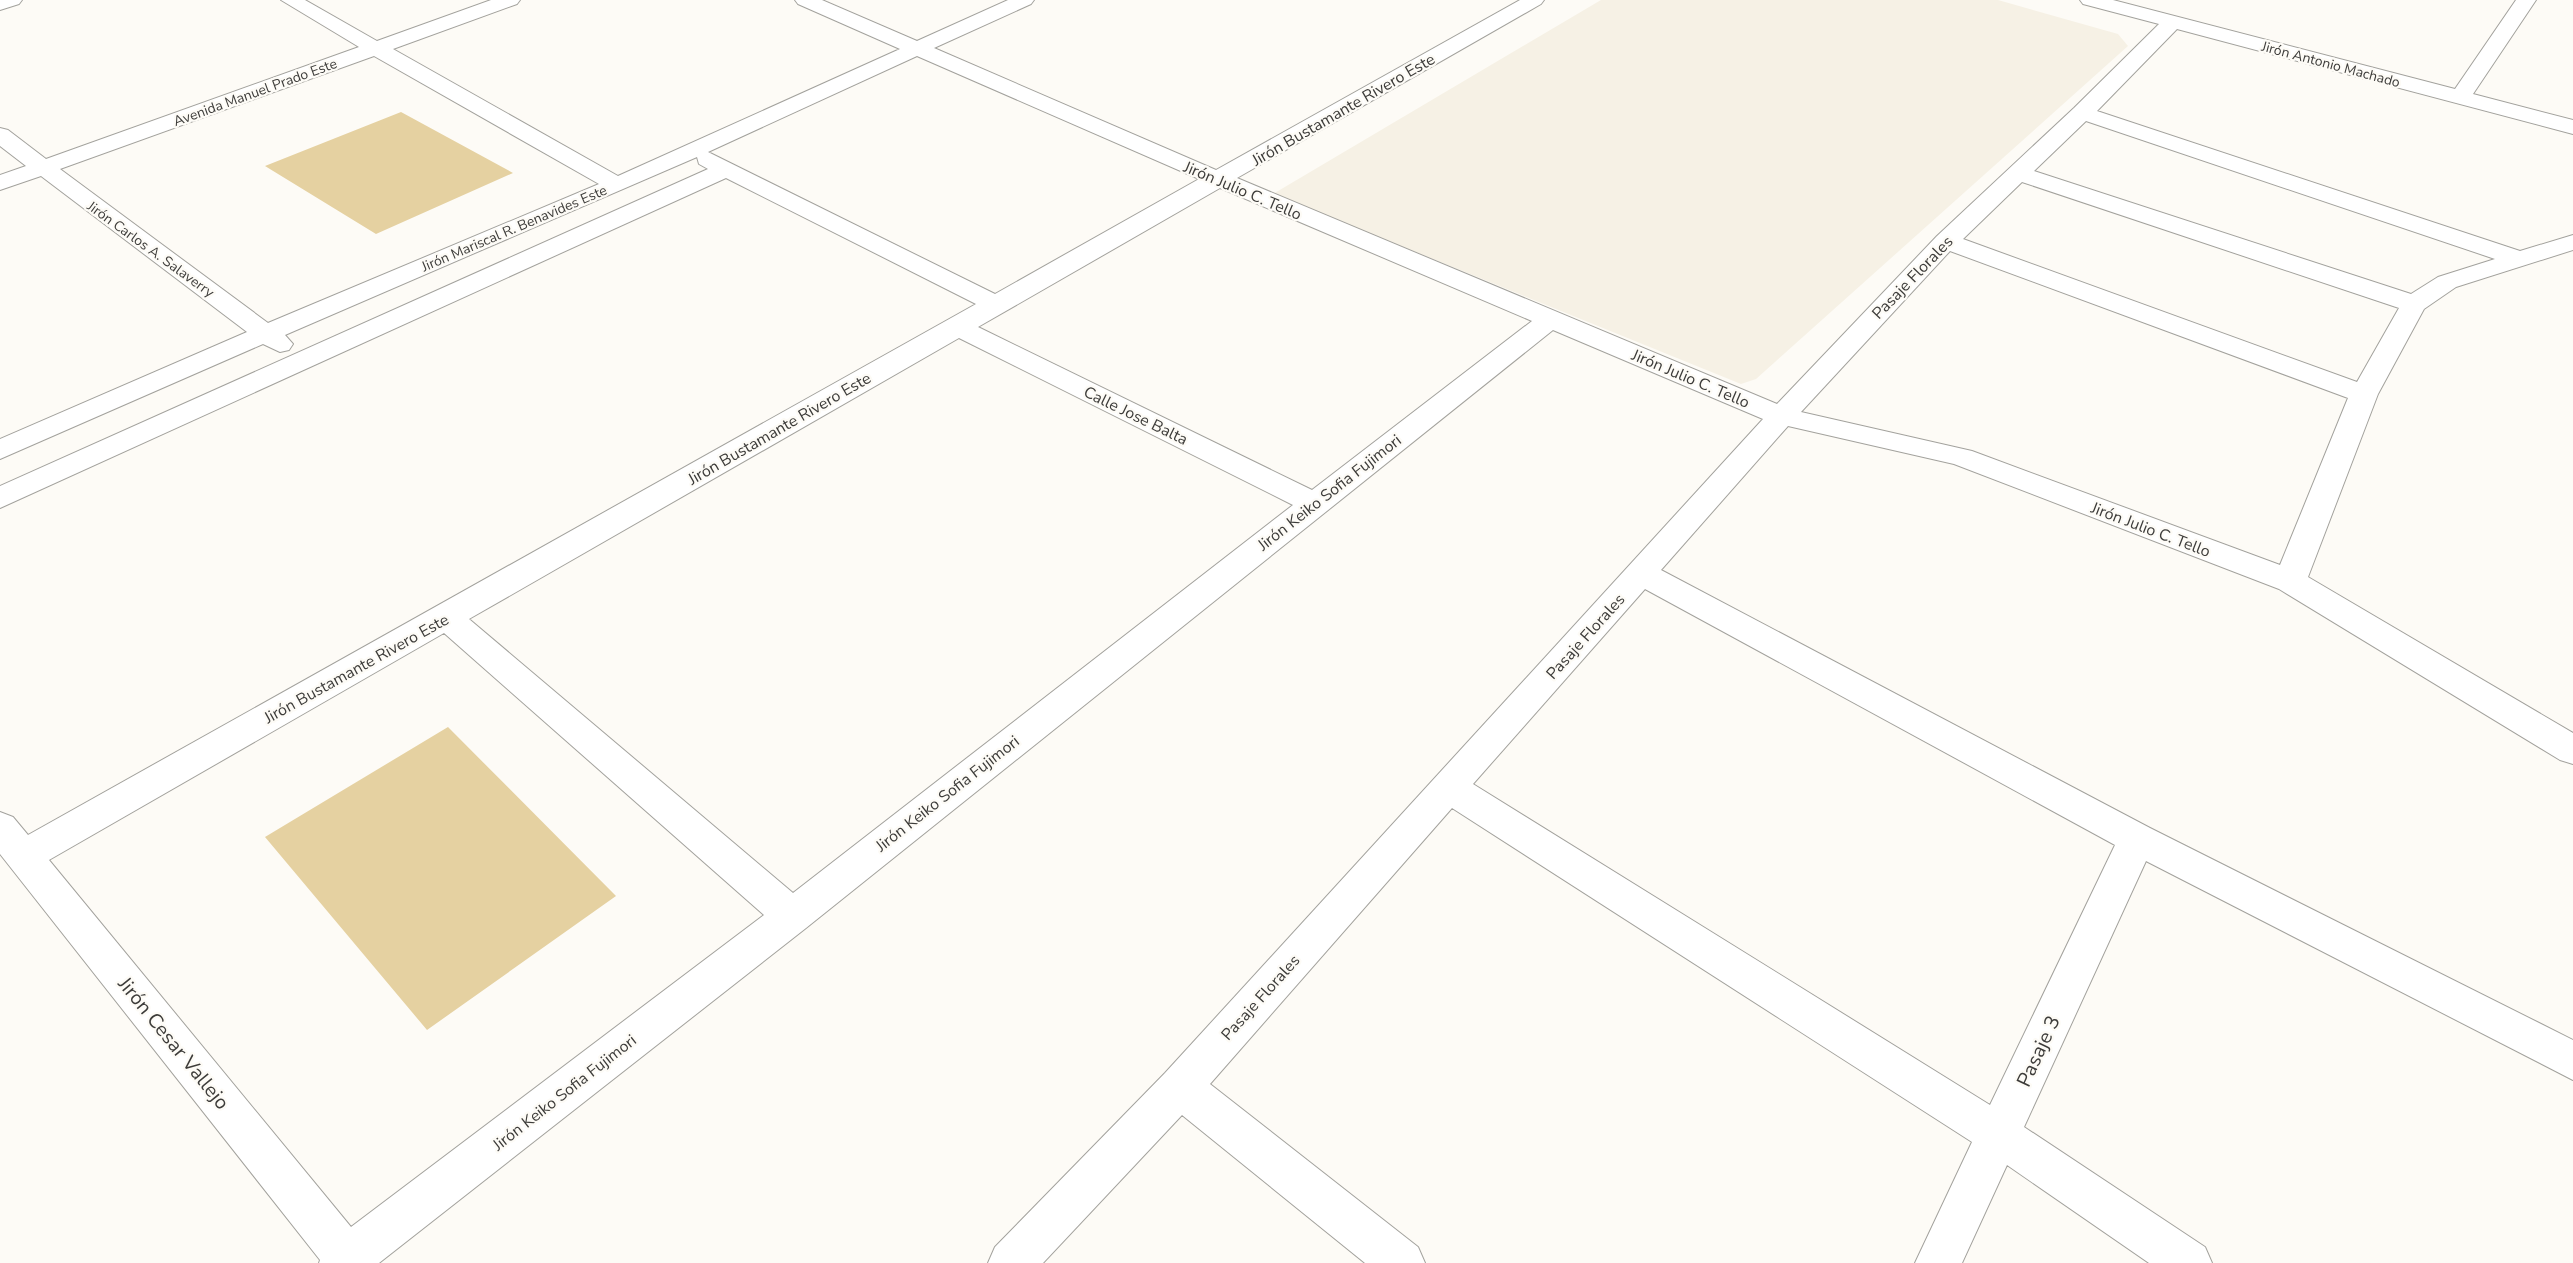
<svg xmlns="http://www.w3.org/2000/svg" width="2573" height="1263" font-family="'Nunito Sans',sans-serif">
<rect width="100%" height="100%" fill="#fdfbf6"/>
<path fill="#f6f1e5" d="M1601,0H1998L2118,34L2128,46L1756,379L1741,384L1273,194Z"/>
<path fill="#e5d1a1" d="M401,112L513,173L376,234L265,166Z
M448,727L616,896L427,1030L265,837Z"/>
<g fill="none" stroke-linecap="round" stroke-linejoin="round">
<g stroke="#a3a29d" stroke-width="2">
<path id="minor" d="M0,0H22L19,4L0,10Z
M281,0H305L377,41L491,0H520L517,4L393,49L618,176L900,49L798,4L795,0H822L917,41L1008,0H1034L1031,4L934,48L1216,170L1520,0H1544L1541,4L1237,178L1777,404L1937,236L2074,108L2159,24L2083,4L2080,0H2113L2455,89L2516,0H2536L2473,94L2573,120V134L2177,29L2097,111L2520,251L2573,235V250L2456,287L2424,309L2378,394L2308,577L2573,733V764L2560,760L2279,589L1954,464L1788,426L1661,570L2150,828L2573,1040V1080L2146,861L2024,1127L2205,1247L2212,1263H2149L2007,1165L1962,1263H1915L1972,1142L1452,808L1210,1084L1418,1247L1425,1263H1365L1182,1115L1043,1263H988L995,1247L1165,1073L1763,419L1553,330L806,928L379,1263H319L320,1260L0,854V812L13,817L28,835L976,304L726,178L0,508V486L708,169L699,164L697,157L285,335L293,344L289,350L280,352L263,344L0,459V439L247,332L41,176L0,190V175L26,166L0,146V128L8,130L46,159L359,47ZM374,56L599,184L268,323L60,169ZM917,56L1199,179L995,294L708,152ZM2086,121L2495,259L2438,277L2411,294L2034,171ZM2022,182L2399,308L2357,382L1963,239ZM1220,188L1532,321L1312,490L978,327ZM1950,251L2348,398L2280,565L1972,451L1801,412ZM959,338L1293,505L793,893L469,619ZM1645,589L2115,845L1990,1105L1473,784ZM444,633L764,915L351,1227L49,860Z"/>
</g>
<use href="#minor" fill="#fff" fill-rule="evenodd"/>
</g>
<g text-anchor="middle" stroke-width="4.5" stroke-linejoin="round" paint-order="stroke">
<g font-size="14" fill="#3d3c3a" stroke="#fdfbf6">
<text transform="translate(2331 64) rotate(15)" y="5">Jirón Antonio Machado</text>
<text transform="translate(255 92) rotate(-20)" y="5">Avenida Manuel Prado Este</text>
<text transform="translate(514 228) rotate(-23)" y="5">Jirón Mariscal R. Benavides Este</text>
<text transform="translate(151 249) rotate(36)" y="5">Jirón Carlos A. Salaverry</text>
</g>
<g font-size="16" fill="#3d3c3a" stroke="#fdfbf6">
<text transform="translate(1343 109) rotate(-30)" y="6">Jirón Bustamante Rivero Este</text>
<text transform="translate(1243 190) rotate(23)" y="6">Jirón Julio C. Tello</text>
<text transform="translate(1912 277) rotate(-46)" y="6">Pasaje Florales</text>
<text transform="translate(1691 378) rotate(23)" y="6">Jirón Julio C. Tello</text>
<text transform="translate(1136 415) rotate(26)" y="6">Calle Jose Balta</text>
<text transform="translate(779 428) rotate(-30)" y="6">Jirón Bustamante Rivero Este</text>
<text transform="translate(1329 492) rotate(-38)" y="6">Jirón Keiko Sofia Fujimori</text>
<text transform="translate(2151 529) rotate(21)" y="6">Jirón Julio C. Tello</text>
<text transform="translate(1585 636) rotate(-48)" y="6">Pasaje Florales</text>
<text transform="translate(356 668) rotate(-29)" y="6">Jirón Bustamante Rivero Este</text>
<text transform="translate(947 793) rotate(-38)" y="6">Jirón Keiko Sofia Fujimori</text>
<text transform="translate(1260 997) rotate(-48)" y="6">Pasaje Florales</text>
<text transform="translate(564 1092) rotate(-38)" y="6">Jirón Keiko Sofia Fujimori</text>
</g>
<g font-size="20" fill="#3d3c3a" stroke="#fdfbf6">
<text transform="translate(174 1043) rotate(51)" y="7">Jirón Cesar Vallejo</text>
<text transform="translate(2038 1051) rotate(-65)" y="7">Pasaje 3</text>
</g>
</g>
</svg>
